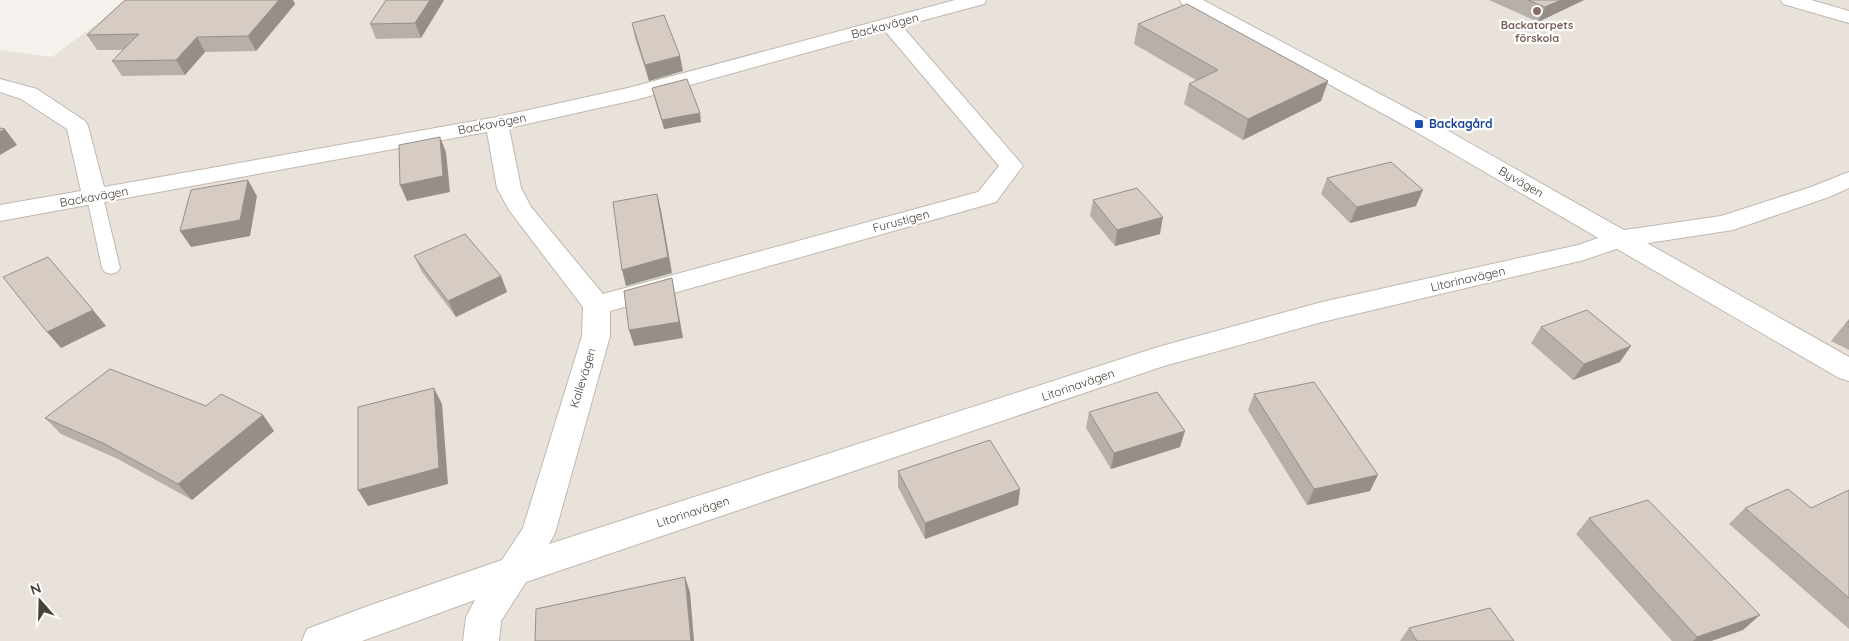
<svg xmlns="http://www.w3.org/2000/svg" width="1849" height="641" font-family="Quicksand,sans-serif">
<rect width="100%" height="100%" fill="#f5f1ed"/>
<path fill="#e8e2db" d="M129,0H1849V641H0V50L52,57Z"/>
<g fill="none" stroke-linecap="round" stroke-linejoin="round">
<g stroke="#c0b8b0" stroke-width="2">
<path id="service" d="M95,192L101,193L103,197L120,268L117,272L111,274L105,272L102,268L87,197L89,193Z"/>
</g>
<g stroke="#c0b8b0" stroke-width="2">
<path id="minor" d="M955,0H986L984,4L902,26L1019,161L1023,166L1019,171L996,202L610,311V336L555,533L549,544L1158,347L1322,302L1578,245L1618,231L1721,216L1811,187L1849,172V188L1829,197L1733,230L1622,247L1584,260L1322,322L1164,366L526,582L501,621L499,641H463L466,617L475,600L362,641H302L307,629L368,606L502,560L523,528L582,336L583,307L509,210L497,188L487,132L0,221V205L81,191L67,129L21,99L0,92V79L37,89L85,121L88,126L104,187L497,117L628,88ZM885,31L999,166L978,192L603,294L531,207L521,188L509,128L639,99Z
M1781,0H1811L1849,11V23L1783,4Z"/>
</g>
<g stroke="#c0b8b0" stroke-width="2">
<path id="tertiary" d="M1180,0H1203L1427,119L1849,357V381L1839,378L1411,129L1182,4Z"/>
</g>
<use href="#service" fill="#fff" fill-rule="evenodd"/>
<use href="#minor" fill="#fff" fill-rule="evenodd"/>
<use href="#tertiary" fill="#fff" fill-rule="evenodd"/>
</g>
<path fill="#b8afa8" d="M125,0H293L295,4L256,51L205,52L185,75L122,76L112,61L123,50H97L87,35Z
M386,0H444L421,38L376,39L370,24Z
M1489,0H1584L1538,22Z
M632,23L683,71L649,81L635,38Z
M1138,24L1328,81L1321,101L1243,140L1184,104L1189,84L1196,80L1134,44Z
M652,88L701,122L664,129L654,97Z
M1327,178L1416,206L1350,223L1321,194Z
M1093,200L1160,234L1115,246L1090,216Z
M414,256L501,276L507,292L456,317L422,272Z
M1849,319V350L1831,341Z
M1541,327L1620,362L1573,380L1531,343Z
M1254,394L1370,491L1307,505L1248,410Z
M206,406L263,415L274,431L192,500L118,459L61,434L45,418Z
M1089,412L1180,447L1111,469L1086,428Z
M898,471L1020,489L1018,505L925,539L898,487Z
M1849,490V629L1729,524L1745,508H1811Z
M1589,518L1743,630L1711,641H1672L1576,534Z
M1409,628L1514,641H1400Z"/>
<path fill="#968f88" d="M279,0H293L295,4L256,51L248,36Z
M430,0H444L421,38L415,23Z
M1561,0H1584L1538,22L1545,7Z
M197,37L205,52L185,75L176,60Z
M680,56L683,71L649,81L645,65Z
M1328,81L1321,101L1243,140L1248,119Z
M700,113L701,122L664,129L662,120Z
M5,129L17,145L0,155V132Z
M440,137L446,152L450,192L407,201L400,185Z
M248,180L257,196L250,236L191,247L180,231Z
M1423,190L1416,206L1350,223L1357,207Z
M657,194L661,210L672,273L626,286L622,270Z
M1163,217L1160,234L1115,246L1117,230Z
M501,276L507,292L456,317L448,301Z
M672,278L675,294L683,338L634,346L629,330Z
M93,310L106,326L61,348L47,332Z
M1631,346L1620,362L1573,380L1584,364Z
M434,388L442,404L448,484L368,506L358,490Z
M263,415L274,431L192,500L178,484Z
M1185,431L1180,447L1111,469L1114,453Z
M1378,475L1370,491L1307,505L1314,489Z
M1020,489L1018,505L925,539V523Z
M685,577L690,592L694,641H691Z
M1760,615L1743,630L1711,641H1693L1697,637Z"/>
<path fill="#d6ccc3" stroke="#968f88" d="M125,0H279L248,36L197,37L176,60L112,61L139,34L87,35Z
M386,0H430L415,23L370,24Z
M1528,0H1561L1545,7Z
M1187,4L1328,81L1248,119L1189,84L1218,70L1138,24Z
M664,15L680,56L645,65L632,23Z
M687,79L700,113L662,120L652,88Z
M0,128L5,129L0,132Z
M440,137L443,176L400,185L399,145Z
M1391,162L1423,190L1357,207L1327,178Z
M248,180L240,220L180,231L191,190Z
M1137,188L1163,217L1117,230L1093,200Z
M657,194L668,257L622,270L613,202Z
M465,234L501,276L448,301L414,256Z
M48,257L93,310L47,332L3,277Z
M672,278L679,322L629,330L624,291Z
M1587,310L1631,346L1584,364L1541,327Z
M1849,321V327L1846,325Z
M110,369L206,406L221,394L263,415L178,484L103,443L45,418Z
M1314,382L1378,475L1314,489L1254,394Z
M434,388L439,468L358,490V407Z
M1157,392L1185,431L1114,453L1089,412Z
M990,440L1020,489L925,523L898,471Z
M1788,489L1811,508L1849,490V598L1745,508Z
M1648,500L1760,615L1697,637L1589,518Z
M685,577L691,641H535L536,609Z
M1490,608L1514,641H1417L1409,628Z"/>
<circle fill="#8d6e63" stroke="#fff" stroke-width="2" cx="1537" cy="11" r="5"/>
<rect fill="#1a4fb4" stroke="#fff" stroke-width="2" x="1414" y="119" width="10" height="10" rx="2.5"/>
<g text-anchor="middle" stroke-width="4.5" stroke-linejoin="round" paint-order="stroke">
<g font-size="11" font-weight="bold" fill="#785e54" stroke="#fff">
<text x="1537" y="29">Backatorpets<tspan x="1537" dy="13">förskola</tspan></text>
</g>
<g font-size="12" fill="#49413a" stroke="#fff">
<text transform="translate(885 26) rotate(-15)" y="4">Backavägen</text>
<text transform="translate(492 124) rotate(-11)" y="4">Backavägen</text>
<text transform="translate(1521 182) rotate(30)" y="4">Byvägen</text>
<text transform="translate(94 197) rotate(-10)" y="4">Backavägen</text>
<text transform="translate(901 221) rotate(-15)" y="4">Furustigen</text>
<text transform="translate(1468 279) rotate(-13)" y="4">Litorinavägen</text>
<text transform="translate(583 378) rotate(-73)" y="4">Kallevägen</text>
<text transform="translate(1078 385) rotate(-19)" y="4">Litorinavägen</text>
<text transform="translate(693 512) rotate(-18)" y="4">Litorinavägen</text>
</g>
<g font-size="12" font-weight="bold" fill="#164399" stroke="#fff" text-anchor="start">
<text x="1429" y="128">Backagård</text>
</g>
</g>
<g transform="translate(40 601) rotate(340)" stroke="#ffffff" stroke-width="4" paint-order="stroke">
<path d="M0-4L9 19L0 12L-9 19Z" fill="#49413a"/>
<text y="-8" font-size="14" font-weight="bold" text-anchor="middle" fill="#49413a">N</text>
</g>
</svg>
